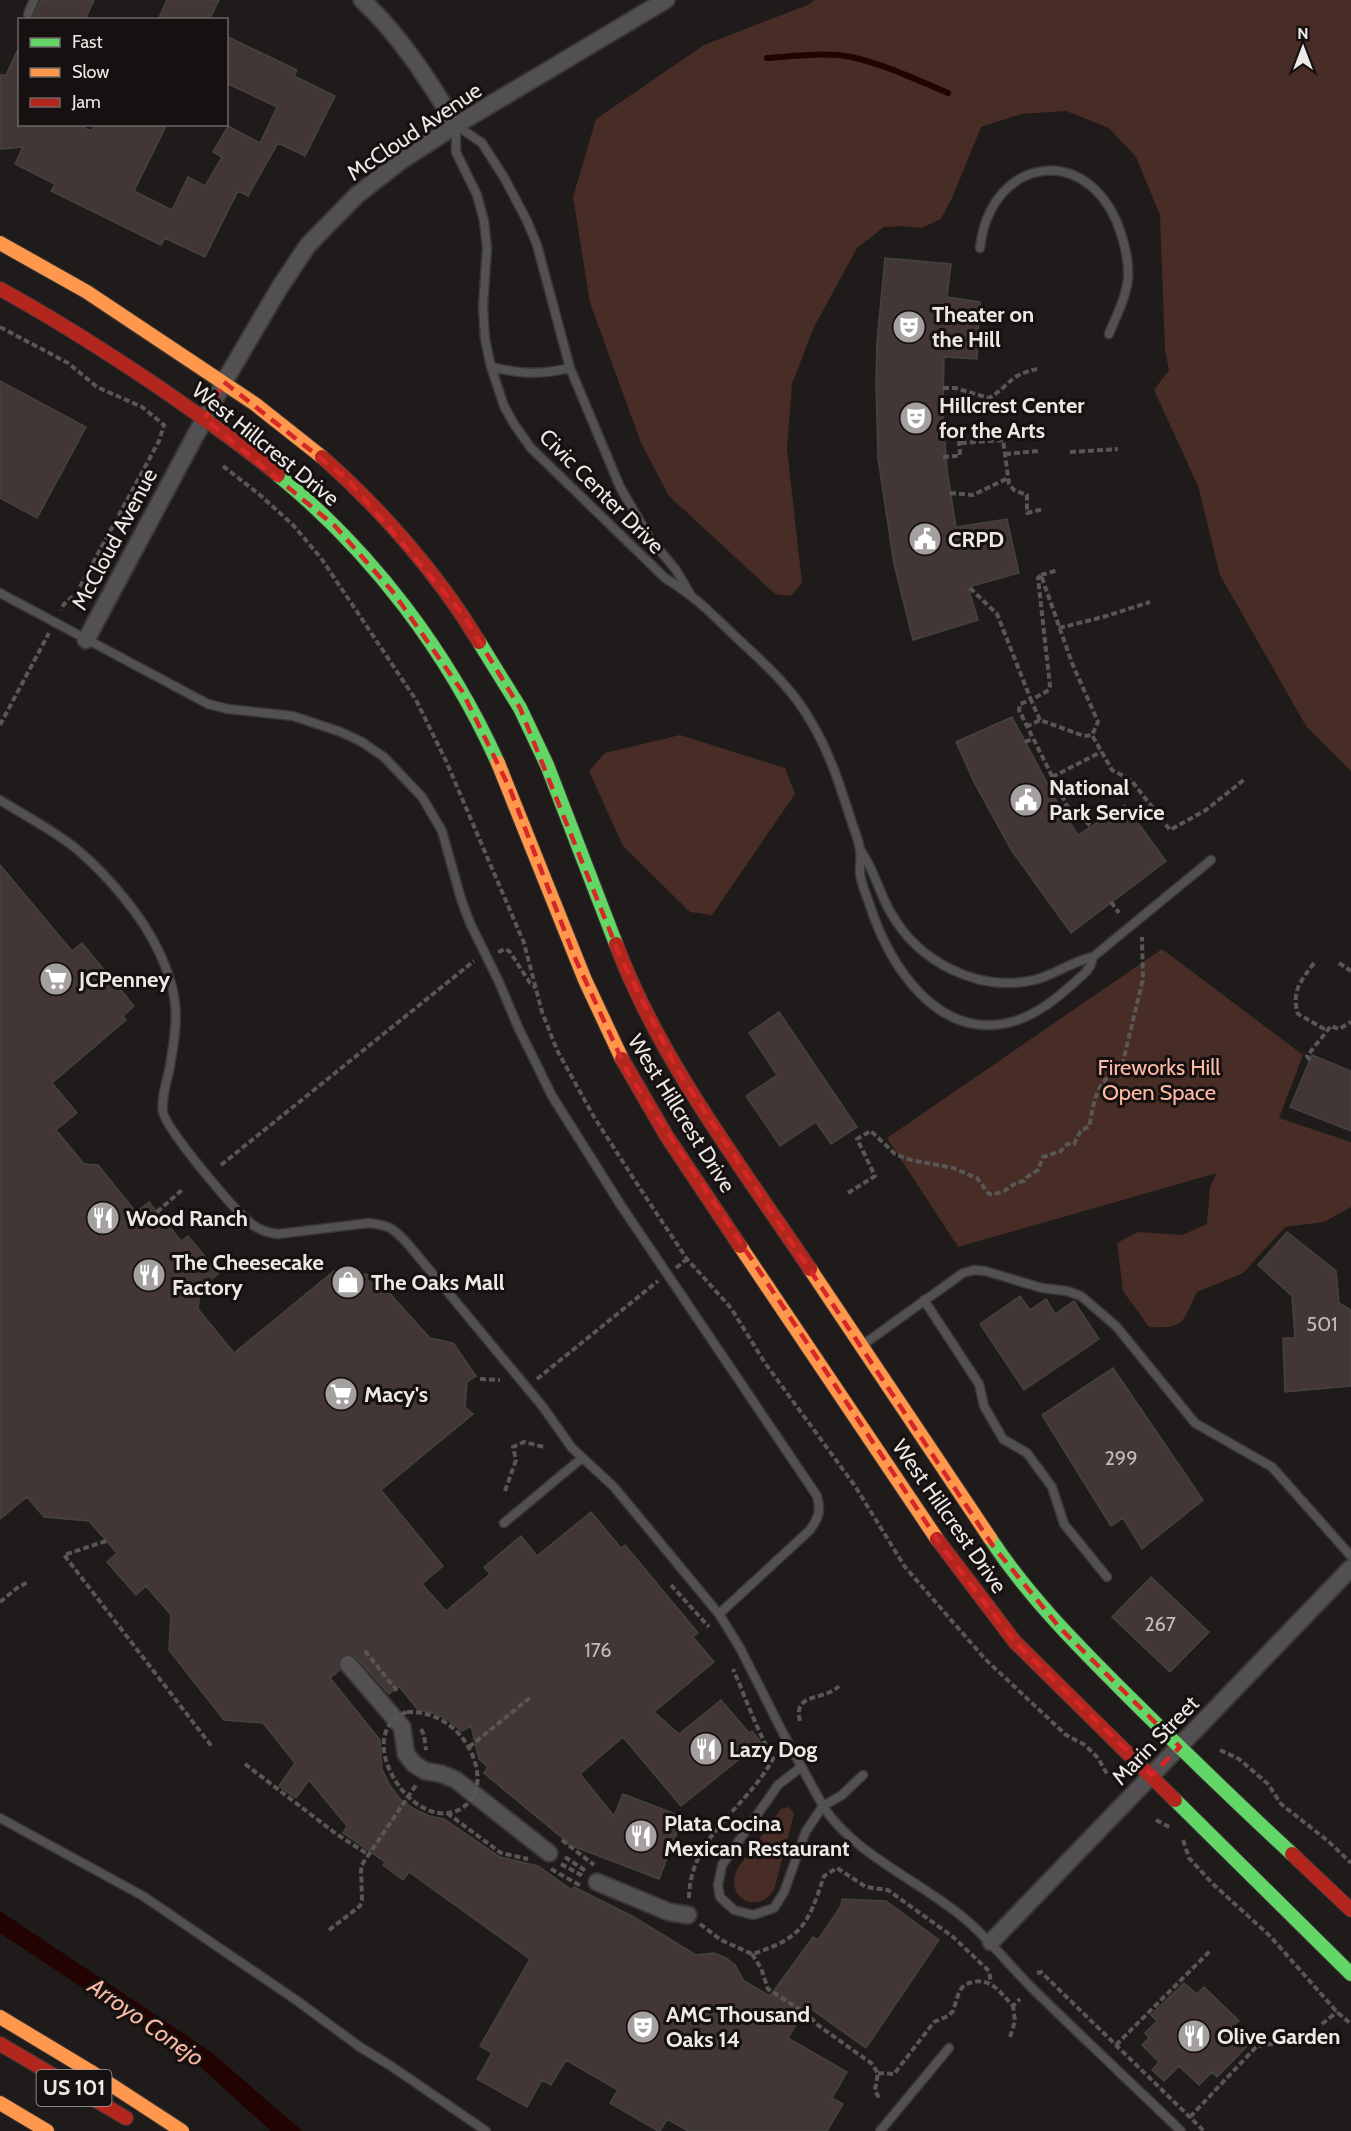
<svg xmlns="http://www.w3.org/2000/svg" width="1351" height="2131" font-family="Cabin,sans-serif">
<rect width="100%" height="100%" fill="#1e1b1a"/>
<path fill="#472d25" d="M814,0H1351V771L1306,726L1220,575L1198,486L1154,390L1169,370L1165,350L1160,215L1136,157L1109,128L1066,111L1021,114L981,127L953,196L941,219L922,228L902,226L884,227L857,248L814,327L792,384L787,448L802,583L791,596L775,594L669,496L641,443L590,303L573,197L596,119L704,45L810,4Z
M680,735L785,768L795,794L712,915L690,912L623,846L589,771L605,753Z
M1162,949L1303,1055L1279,1118L1351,1142V1207L1324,1222L1285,1227L1243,1273L1197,1292C1182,1322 1186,1329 1149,1327L1123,1291L1117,1243L1138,1232L1182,1235L1207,1224L1210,1187L1217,1173L958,1247L887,1138Z
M789,1807L794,1813L793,1818L774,1890C758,1915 724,1899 737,1869L781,1809Z"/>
<path fill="#230202" d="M0,1911L211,2052L302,2131H271L195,2062L0,1933Z"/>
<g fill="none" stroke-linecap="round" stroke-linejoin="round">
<path stroke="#230202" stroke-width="6" d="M767,58C794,56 824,52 851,57C884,64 917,80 948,93"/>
</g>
<path fill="#423734" stroke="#444240" stroke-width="1.5" d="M41,0H94L85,20H32Z
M167,0H219L209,20H158Z
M226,36L297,70L294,76L335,96L305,156L278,143L248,196L238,191L205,257L165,238L161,245L51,191L55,184L15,164L23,147L0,149V75H6L17,51L20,124H77L91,131L95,124H167L134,191L172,210L188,177L205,186L222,157L213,152L228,126L260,143L277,107L226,83Z
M885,258L951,264L947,297L980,302L977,359L944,357L943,414L947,470L956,527L1007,519L1019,573L968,587L978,620L913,640L894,564L878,458L876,383L877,342Z
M0,381L86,427L37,518L0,498Z
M1012,717L1061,809L1078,835L1125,805L1166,861L1071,933L1012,851L975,784L956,742Z
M0,865L72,951L82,943L134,1006L123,1016L126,1020L52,1083L77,1113L56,1130L84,1164L98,1165L136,1212L149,1202L181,1241L188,1236L219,1273L200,1290L198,1309L234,1353L334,1271L373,1275L430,1338L453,1343L476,1376L467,1382L465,1407L473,1414L381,1490L443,1566L422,1584L446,1611L490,1574L484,1567L521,1536L537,1556L591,1512L621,1548L625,1545L698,1633L693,1637L714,1662L654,1712L679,1734L721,1700L749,1733L752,1731L763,1745L749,1756L747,1753L681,1806L623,1737L580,1774L614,1816L623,1794L683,1817L659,1879L565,1843L566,1841L484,1773L488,1767L479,1759L471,1726L462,1731L448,1720L434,1713L418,1710L399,1686L389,1694L356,1657L346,1654L338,1660L340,1670L330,1678L380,1740L382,1769L389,1784L400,1799L416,1810L430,1816L444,1819L500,1857L538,1866L572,1890L574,1887L632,1916L696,1955L714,1953L726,1958L735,1965L744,1981L770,1996L813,1937L818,1940L841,1906L842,1899L886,1901L939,1940L866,2048L807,2006L788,2038L847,2072L832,2098L843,2104L827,2131H688L667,2119L660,2131H658L610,2103L618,2090L566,2060L551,2085L542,2080L527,2107L477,2079L492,2053L480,2046L530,1959L409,1872L403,1880L383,1865L385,1862L343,1833L347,1826L309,1780L296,1798L279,1786L295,1763L263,1723L224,1720L169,1650L171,1615L146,1586L136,1595L107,1562L117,1553L89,1521L44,1517L27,1497L0,1519Z
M779,1012L857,1127L831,1144L816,1122L780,1146L746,1096L777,1075L749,1033Z
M1312,1055L1351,1071V1131L1290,1107Z
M1287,1232L1336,1271L1339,1303L1351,1310V1386L1285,1392L1283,1338H1295L1292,1296L1258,1265Z
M1020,1296L1030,1310L1046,1299L1055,1314L1074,1301L1099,1339L1024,1390L980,1324Z
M1113,1368L1203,1500L1142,1549L1123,1518L1111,1526L1042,1415Z
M1151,1577L1209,1632L1170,1672L1112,1617Z
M1184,1983L1197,1994L1204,1987L1239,2021L1231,2027L1249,2044L1217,2077L1212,2072L1199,2085L1179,2066L1164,2081L1152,2070L1159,2062L1142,2045L1149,2038L1145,2033L1157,2021L1151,2015Z"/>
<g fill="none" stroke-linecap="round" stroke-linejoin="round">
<g stroke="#393636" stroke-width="11">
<path id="lane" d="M28,14L34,0
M456,125V152L477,195L484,221L487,248L483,307L485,339L491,367L504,406L514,424L531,448L665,578C695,596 713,615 738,639C764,663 792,688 810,720C829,751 840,785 851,820C854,830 859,840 860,850C862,858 859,866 860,873C861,883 866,894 869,903C889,965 938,1044 1015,1021C1039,1013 1057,998 1075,982C1079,978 1085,974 1088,969C1091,966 1092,961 1093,957
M456,125L482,143L505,179L527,221L537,245L570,368L620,487L649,537L676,570L689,592
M980,248C991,153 1094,141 1122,237C1126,250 1129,264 1128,278C1126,298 1116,316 1109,334
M491,367C522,374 539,375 570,368
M0,593L208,704L228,709L293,716L341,732L362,742L384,757L422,797L442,831L461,899L470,923L499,982L518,1027L552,1096L622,1207L817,1496C821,1511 819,1517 810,1530L719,1614L740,1648L784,1735L823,1806C852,1853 923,1883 965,1919C990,1940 1009,1965 1032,1988C1081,2036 1131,2083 1181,2131
M0,800C25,816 59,833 80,852C109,877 143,917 159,952C181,998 178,1022 169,1071C166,1084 161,1099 163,1112C166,1129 236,1213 253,1225C261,1231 269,1233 278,1234L369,1223C390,1225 394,1229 408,1244L543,1407L572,1448L614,1487L719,1614
M861,851C876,873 878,891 891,913C918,961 977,993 1034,980C1055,975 1072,961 1093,957L1211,860
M924,1300L979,1384L984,1406L1003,1439L1027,1453L1052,1487L1064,1524L1107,1577
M864,1344L963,1273L974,1270L985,1271L1042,1288L1067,1291L1081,1296L1116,1326L1195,1423L1272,1467L1351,1556
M504,1523L582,1458
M801,1767L778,1785L722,1865L718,1885L720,1897L734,1910L753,1915L774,1908L784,1892L806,1831L823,1806L842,1795L863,1775
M0,1818L143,1896L296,2000L360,2047L391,2066L486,2131
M880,2131L949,2048"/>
</g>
<g stroke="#393636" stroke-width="20">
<path id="street" d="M362,0C400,35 429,81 456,125
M86,640L224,382L280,287L308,245L357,195L402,160L456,125L666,0
M348,1664L402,1727L406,1754L414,1764L425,1771L442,1774L456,1780L549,1853
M597,1882L669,1912L688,1915
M991,1942L1351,1568"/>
</g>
<g stroke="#393636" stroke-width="16">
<path id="fast" d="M278,475C372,552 448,652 498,763
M479,642L520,708L547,765L616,944
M990,1538C1028,1596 1076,1644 1125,1693C1179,1747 1235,1801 1292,1854
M1175,1800L1351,1974"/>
</g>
<g stroke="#393636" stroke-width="16">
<path id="slow" d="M0,243L87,292L255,404L322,457
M498,763L585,980L622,1059
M740,1246L937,1539
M810,1269L990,1538
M0,2017L93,2073L182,2131
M0,2103L47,2131"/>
</g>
<g stroke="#393636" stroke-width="16">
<path id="jam" d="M0,289C55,319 108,353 160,388C200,416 240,443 278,475
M322,457C380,508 439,575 479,642
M616,944C660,1061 741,1166 810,1269
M622,1059L666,1135L740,1246
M937,1539L1015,1642L1175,1800
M1292,1854L1351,1910
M0,2044L126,2118"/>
</g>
<path stroke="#595656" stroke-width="4" stroke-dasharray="6 3" stroke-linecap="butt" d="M0,327L68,363L97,387L142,407L164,425L159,441L76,594L64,604L61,610
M943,388H955L989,398C1010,386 1008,375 1037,369
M944,430L960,431L962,443L1003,440L1009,484L1014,490L1027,495V513L1044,509
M1070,452L1118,449
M1005,454L1038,451
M943,457L956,456V453H960L959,443H962
M223,466L260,495L293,525L321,558L416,700L446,761L524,943L542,1012L557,1050L594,1117L641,1190L687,1259L731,1308L765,1363L855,1486L905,1567L985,1659L1066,1735L1085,1745L1098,1758L1107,1774
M950,493L973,495L1008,478
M1041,575L1058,570
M970,588L997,614L1031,700L1020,704L1019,710L1067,806L1091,826
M1059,628L1103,617L1150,602
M1040,720L1031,700L1049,690L1050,686L1038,578L1041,575L1072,663L1098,722L1092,735L1112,770L1131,780L1170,830L1206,810L1245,779
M0,725L49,633
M1026,727L1040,720L1084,736L1092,735
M1025,742L1032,739
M1052,777L1101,752
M1061,809L1067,806
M1111,902L1119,913
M498,952L506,949L510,952L530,983L536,988
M1314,963C1301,981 1291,991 1298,1014L1326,1030
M1339,963L1351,971
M1310,1060L1307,1056L1331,1026L1339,1029L1351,1022
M221,1165L474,961
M848,1193L875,1176L857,1139L871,1131L895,1154L911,1160L953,1168L977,1178L989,1194C1009,1194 1007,1184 1024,1181L1027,1177L1038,1170L1043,1157L1061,1151L1067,1144H1074L1081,1130L1089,1127C1094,1104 1095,1079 1121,1070L1143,979L1142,937
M157,1212L183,1189
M676,1268L687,1259
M480,1379L500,1380
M537,1379L658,1281
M505,1491L516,1460L513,1447L524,1442L544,1447
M106,1541L64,1555L213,1748
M671,1585L709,1627
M0,1602L17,1588L28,1582
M365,1651L398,1692
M800,1721C792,1692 825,1701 839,1686
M421,1729L424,1735L426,1750
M469,1747L531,1697
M1220,1750L1239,1759L1268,1784L1281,1804L1328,1841L1351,1863
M245,1764L335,1833L369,1855
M447,1813L501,1853L528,1859
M1156,1820L1171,1828
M562,1840L594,1865
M1183,1840L1189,1858L1213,1884L1270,1936L1337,2012L1351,2024
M565,1857L586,1871
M561,1864L583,1876
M551,1869L581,1886
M689,1898C690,1836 745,1810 773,1759C757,1730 746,1699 733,1669
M700,1924L721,1940L752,1954C803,1938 808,1924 824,1876L837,1868L866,1887L888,1890L952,1936L989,1971L991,1983
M329,1930L360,1906L362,1900L361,1866L416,1785
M752,1954L761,1968L768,1989L807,2014L819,2026L871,2063L878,2073L875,2090L879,2098
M1037,1973L1041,1972L1204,2131
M1322,2024L1337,2012
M1010,2037L1015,2021L1013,2006
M1116,2045L1210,1951
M878,2073L894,2074L934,2022L948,2016L953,2011L959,1992L964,1985C989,1974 998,1990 1013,2006L1020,1999
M1190,2117L1257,2046L1278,2043"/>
<use href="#lane" stroke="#525050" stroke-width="8"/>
<use href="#street" stroke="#525050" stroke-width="16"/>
<use href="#fast" stroke="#63d668" stroke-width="14"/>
<use href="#slow" stroke="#ff974d" stroke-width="14"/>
<use href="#jam" stroke="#b3261e" stroke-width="14"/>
<path stroke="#595656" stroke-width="4" stroke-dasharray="6 3" stroke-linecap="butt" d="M407,1712C427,1711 447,1720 460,1735C477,1754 488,1792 462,1808C414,1838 348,1733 407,1712Z"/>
</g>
<path fill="none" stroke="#d62828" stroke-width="4.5" stroke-dasharray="12 8" stroke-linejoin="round" d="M224,382L347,479L462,613L520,708L620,956L678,1071L993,1546L1060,1628L1180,1747L1152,1775L1015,1642L945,1551L628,1073L575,958L510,789L462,691L393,592L335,526L205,419Z"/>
<defs>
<g id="theatre-disc" transform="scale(1.725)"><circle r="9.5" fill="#a3a09f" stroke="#161110"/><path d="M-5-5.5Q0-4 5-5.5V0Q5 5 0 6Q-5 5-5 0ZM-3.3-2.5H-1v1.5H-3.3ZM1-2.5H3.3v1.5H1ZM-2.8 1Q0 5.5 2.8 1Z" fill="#fff"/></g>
<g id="civic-disc" transform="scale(1.725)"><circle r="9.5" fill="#a3a09f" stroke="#161110"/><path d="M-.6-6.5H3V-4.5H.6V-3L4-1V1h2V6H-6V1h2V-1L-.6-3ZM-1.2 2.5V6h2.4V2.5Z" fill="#fff"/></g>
<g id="supermarket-disc" transform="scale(1.725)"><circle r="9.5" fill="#a3a09f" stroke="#161110"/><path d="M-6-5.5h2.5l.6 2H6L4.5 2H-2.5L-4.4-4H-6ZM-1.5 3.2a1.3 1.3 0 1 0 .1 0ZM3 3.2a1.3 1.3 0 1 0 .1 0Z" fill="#fff"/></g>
<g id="restaurant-disc" transform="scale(1.725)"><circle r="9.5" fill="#a3a09f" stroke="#161110"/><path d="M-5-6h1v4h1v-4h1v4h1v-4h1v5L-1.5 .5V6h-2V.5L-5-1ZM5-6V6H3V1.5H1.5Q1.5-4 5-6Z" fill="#fff"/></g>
<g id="shop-disc" transform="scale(1.725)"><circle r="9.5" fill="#a3a09f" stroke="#161110"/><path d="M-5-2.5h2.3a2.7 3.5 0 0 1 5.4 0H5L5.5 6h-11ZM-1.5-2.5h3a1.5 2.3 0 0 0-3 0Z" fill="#fff"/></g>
</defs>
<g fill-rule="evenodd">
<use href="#theatre-disc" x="909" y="327"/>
<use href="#theatre-disc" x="916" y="418"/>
<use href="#civic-disc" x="925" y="539"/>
<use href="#civic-disc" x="1026" y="800"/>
<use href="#supermarket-disc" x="56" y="979"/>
<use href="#restaurant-disc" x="103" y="1218"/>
<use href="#restaurant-disc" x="149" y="1275"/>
<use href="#shop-disc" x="348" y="1282"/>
<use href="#supermarket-disc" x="341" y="1394"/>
<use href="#restaurant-disc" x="706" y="1749"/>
<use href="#restaurant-disc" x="641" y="1836"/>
<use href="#theatre-disc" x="643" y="2027"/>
<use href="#restaurant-disc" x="1194" y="2036"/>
</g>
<g text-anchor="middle" stroke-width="6" stroke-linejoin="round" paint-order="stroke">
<g font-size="20" fill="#c1bcba">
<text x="1322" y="1331">501</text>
<text x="1121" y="1465">299</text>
<text x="1160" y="1631">267</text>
<text x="598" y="1657">176</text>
</g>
<rect fill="#161110" stroke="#aba8a6" stroke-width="1.5" x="36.5" y="2070" width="75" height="36" rx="4.5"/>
<g font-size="21" font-weight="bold" fill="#ebe8e6">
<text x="74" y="2095">US 101</text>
</g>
<g font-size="22" fill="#ebe8e6" stroke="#161110">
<text transform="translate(414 131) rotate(-34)" y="8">McCloud Avenue</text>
<text transform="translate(266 444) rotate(39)" y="8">West Hillcrest Drive</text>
<text transform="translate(602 491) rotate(45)" y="8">Civic Center Drive</text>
<text transform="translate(114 539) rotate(-62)" y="8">McCloud Avenue</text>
<text transform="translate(682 1113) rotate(58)" y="8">West Hillcrest Drive</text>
<text transform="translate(950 1516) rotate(55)" y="8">West Hillcrest Drive</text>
<text transform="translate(1155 1740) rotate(-46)" y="8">Marin Street</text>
</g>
<g font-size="22" font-weight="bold" fill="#ebe8e6" stroke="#161110" text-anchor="start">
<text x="932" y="322">Theater on<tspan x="932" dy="25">the Hill</tspan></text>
<text x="939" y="413">Hillcrest Center<tspan x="939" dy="25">for the Arts</tspan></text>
<text x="948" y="547">CRPD</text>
<text x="1049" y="795">National<tspan x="1049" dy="25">Park Service</tspan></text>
<text x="79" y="987">JCPenney</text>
<text x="126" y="1226">Wood Ranch</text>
<text x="172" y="1270">The Cheesecake<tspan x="172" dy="25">Factory</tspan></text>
<text x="371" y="1290">The Oaks Mall</text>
<text x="364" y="1402">Macy's</text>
<text x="729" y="1757">Lazy Dog</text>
<text x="664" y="1831">Plata Cocina<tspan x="664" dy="25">Mexican Restaurant</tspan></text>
<text x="666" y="2022">AMC Thousand<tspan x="666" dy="25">Oaks 14</tspan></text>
<text x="1217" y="2044">Olive Garden</text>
</g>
<g font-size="22" fill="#fdbaa5" stroke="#161110">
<text x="1159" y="1075">Fireworks Hill<tspan x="1159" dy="25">Open Space</tspan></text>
</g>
<g font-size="24" font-style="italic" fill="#f9b7a1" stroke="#161110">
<text transform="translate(146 2022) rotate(35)" y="8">Arroyo Conejo</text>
</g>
</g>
<rect x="18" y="18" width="210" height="108" fill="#161110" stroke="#6b6766" stroke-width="1.5"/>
<rect x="30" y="38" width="30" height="9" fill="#63d668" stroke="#6b6766" stroke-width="1.5"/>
<text x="72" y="48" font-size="18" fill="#ebe8e6">Fast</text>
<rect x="30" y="68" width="30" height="9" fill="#ff974d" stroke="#6b6766" stroke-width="1.5"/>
<text x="72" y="78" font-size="18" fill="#ebe8e6">Slow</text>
<rect x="30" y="98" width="30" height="9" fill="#b3261e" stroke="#6b6766" stroke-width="1.5"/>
<text x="72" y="108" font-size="18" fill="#ebe8e6">Jam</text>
<g transform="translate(1303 48)" stroke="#161110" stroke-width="4.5" paint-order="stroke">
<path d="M0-4.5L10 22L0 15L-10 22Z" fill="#ebe8e6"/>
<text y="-9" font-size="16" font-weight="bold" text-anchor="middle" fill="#ebe8e6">N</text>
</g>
</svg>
